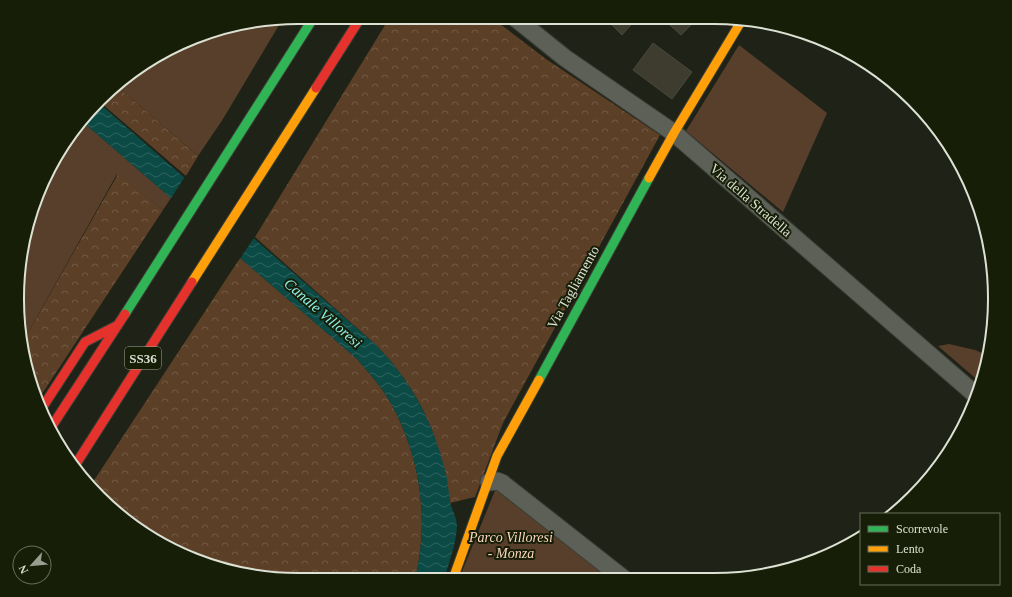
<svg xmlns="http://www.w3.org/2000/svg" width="1012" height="597" font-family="'Times New Roman',serif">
<defs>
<pattern id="forest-crowns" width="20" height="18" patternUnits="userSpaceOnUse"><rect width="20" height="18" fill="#5c3f27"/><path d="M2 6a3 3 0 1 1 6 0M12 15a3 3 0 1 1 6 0" fill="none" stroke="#735a45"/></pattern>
<pattern id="water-waves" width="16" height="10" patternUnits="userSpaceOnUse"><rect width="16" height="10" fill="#0c4a46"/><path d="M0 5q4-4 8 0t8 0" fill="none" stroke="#2f6460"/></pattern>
</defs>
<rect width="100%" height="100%" fill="#1f2216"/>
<path fill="#573f2b" d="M282,20L223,119L198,156L117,86L127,75L208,32Z
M739,45L827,113L783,212L686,131Z
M83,122L171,198L163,210L117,174L24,340L17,298L32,208L65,142Z
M949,344L975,350L989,356L981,383L938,346Z
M496,488L610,579H459Z"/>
<path fill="url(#forest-crowns)" d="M390,17H491L546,59L660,135L503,423L475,497L450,503C442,440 420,390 376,345L255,237Z
M117,86L198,156L186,176L101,103Z
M118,174L163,210L38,400L32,389L24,340Z
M240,258L357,359C368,372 380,385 389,400C420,453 430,520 415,579H280L208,565L142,532L91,485Z"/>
<path fill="url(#water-waves)" d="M100,104L376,345C413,383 435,426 447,478C448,486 449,494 450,502C452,510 457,518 457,526C456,545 449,562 444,579H415C430,520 420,453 389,400C380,385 368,372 357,359L83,122Z"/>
<path fill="#1f2216" d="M186,175L256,235L239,260L170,200Z"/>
<path fill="#3e3c2f" stroke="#48493e" d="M604,17H638L622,35Z
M662,18H698L681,35Z
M653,43L692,72L672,99L633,70Z"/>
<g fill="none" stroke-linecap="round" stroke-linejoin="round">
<g stroke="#3b3e35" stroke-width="19">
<path id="street" d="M514,17L565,58L674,133L977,396
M489,482L497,481L502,483L624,579"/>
</g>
<g stroke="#3b3e35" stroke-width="11">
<path id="fast" d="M125,314L314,17
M539,380L649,178"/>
</g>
<g stroke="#3b3e35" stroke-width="11">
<path id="slow" d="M649,178L674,133L742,20
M192,282L316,88
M453,579L497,456L539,380"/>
</g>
<g stroke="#3b3e35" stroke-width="11">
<path id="jam" d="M316,88L361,17
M42,408L85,342L118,325
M52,426L125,314
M74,467L192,282"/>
</g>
<use href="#street" stroke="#5d6057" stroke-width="17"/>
<use href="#fast" stroke="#30b455" stroke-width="9"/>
<use href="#slow" stroke="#ff9f0a" stroke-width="9"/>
<use href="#jam" stroke="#e5322d" stroke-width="9"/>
</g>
<g text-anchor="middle" stroke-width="4" stroke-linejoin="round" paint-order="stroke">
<rect fill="#171e08" stroke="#a1a696" stroke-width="1" x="125" y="347" width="36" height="22" rx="3"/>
<g font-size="13" font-weight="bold" fill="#dce1d3">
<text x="143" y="363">SS36</text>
</g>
<g font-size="14" fill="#dce1d3" stroke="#171e08">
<text transform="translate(751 200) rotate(41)" y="5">Via della Stradella</text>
<text transform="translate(573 287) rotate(-61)" y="5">Via Tagliamento</text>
</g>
<g font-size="14" font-style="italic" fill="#fed7bd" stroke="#171e08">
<text x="511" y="542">Parco Villoresi<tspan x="511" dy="16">- Monza</tspan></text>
</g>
<g font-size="15" font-style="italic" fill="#8cede8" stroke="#171e08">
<text transform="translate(323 313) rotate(41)" y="5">Canale Villoresi</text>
</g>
</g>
<path d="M0 0H1012V597H0ZM298 24H714A274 274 0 0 1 988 298V299A274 274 0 0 1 714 573H298A274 274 0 0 1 24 299V298A274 274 0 0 1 298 24Z" fill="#171e08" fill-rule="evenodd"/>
<path fill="none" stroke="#dce1d3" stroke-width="2" d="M298 24H714A274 274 0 0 1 988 298V299A274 274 0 0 1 714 573H298A274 274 0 0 1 24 299V298A274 274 0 0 1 298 24Z"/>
<rect x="860" y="513" width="140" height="72" fill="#171e08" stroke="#666c59"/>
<rect x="868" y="526" width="20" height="6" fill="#30b455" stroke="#666c59"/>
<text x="896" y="533" font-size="12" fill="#dce1d3">Scorrevole</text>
<rect x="868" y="546" width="20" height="6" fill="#ff9f0a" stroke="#666c59"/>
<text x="896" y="553" font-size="12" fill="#dce1d3">Lento</text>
<rect x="868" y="566" width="20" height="6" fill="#e5322d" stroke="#666c59"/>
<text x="896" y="573" font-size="12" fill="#dce1d3">Coda</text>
<g transform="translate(32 565) rotate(243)"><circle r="19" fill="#171e08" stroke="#666c59"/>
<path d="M0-3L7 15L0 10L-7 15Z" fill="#9a9e91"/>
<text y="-6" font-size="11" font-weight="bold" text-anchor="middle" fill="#dce1d3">N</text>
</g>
</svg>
